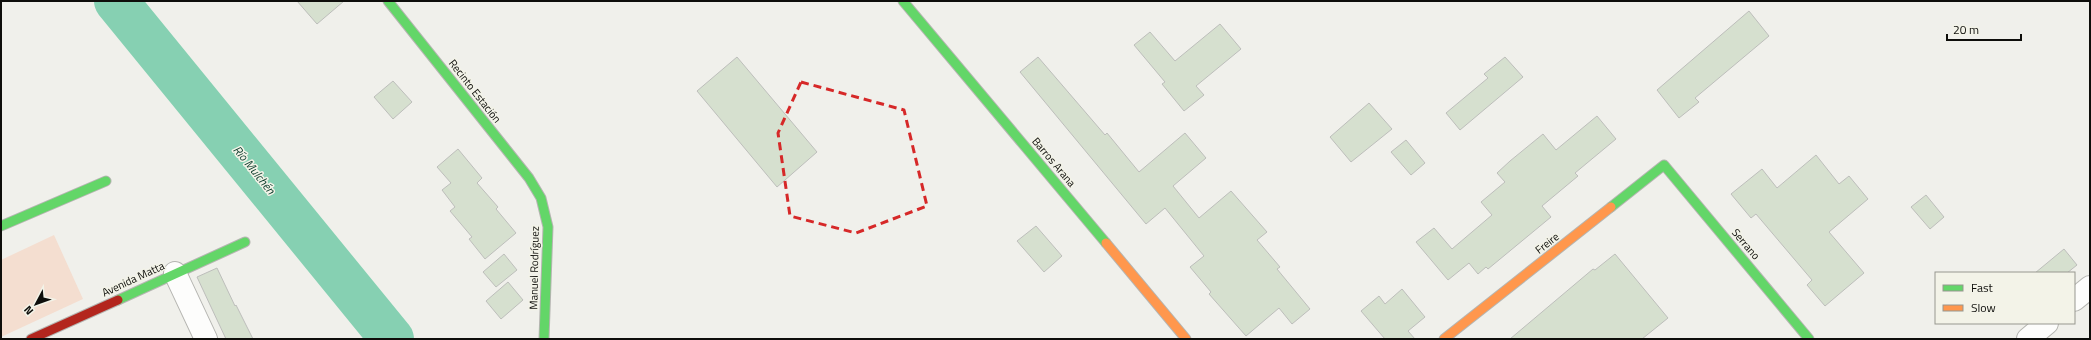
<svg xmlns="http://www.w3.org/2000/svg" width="2091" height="340" font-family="'Titillium Web',sans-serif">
<rect width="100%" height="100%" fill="#f0f0eb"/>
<path fill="#f4ded0" d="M54,235L83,299L1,337V260Z"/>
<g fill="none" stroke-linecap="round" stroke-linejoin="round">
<path stroke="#86d0b2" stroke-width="44" d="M116,1L392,339"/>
</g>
<path fill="#d6e0cf" stroke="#bdbebb" d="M297,1H344L317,24Z
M1749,11L1769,36L1695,98L1699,102L1679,118L1657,90Z
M1220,24L1241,49L1196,86L1204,95L1184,111L1162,84L1165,82L1134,45L1150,32L1175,61Z
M737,57L817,152L777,187L697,91Z
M1038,57L1105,135L1107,133L1139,172L1185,133L1206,158L1173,186L1199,218L1231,191L1267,232L1257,240L1280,267L1277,269L1310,309L1292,324L1279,308L1246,336L1209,294L1211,292L1190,267L1204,256L1165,208L1146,224L1020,72Z
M1505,57L1523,77L1460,130L1446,113L1488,78L1484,74Z
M393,81L412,102L393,119L374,97Z
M1369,103L1392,129L1351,162L1330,137Z
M1597,116L1616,139L1575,173L1578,176L1542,206L1551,217L1488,269L1486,267L1478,274L1469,263L1448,280L1416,242L1434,228L1452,249L1492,215L1481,202L1505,182L1497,173L1510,161L1543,134L1556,150Z
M1406,140L1425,163L1411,175L1391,152Z
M458,149L482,178L477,183L498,207L496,209L516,233L485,259L469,239L472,237L450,211L455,207L442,190L451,183L437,167Z
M1816,155L1839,184L1849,176L1868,199L1829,232L1864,273L1825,306L1807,285L1812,280L1756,214L1751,218L1731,194L1762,169L1777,188Z
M1926,195L1944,217L1930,229L1911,207Z
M1036,226L1062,256L1044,272L1017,241Z
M2064,249L2077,265L2067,273H2035Z
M504,254L517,270L496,287L483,272Z
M1615,254L1668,318L1642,339H1510L1593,269L1595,270Z
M217,268L235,306L236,305L253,339H226L197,277Z
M508,282L523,300L501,319L486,301Z
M1402,289L1425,317L1408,331L1415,339H1385L1361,311L1379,296L1385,304Z"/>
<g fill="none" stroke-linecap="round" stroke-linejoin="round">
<g stroke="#b5b5b1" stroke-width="24">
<path id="street" d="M175,273L206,339
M2074,300L2090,287
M2028,339L2047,323"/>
</g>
<g stroke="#b5b5b1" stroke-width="11">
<path id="fast" d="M388,1L529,178L541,198L548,227L544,339
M903,1L1106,243
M1611,207L1664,165L1809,339
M1,226L106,181
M118,300L245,242"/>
</g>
<g stroke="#b5b5b1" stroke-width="11">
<path id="slow" d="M1106,243L1186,339
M1444,339L1611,207"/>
</g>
<g stroke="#b5b5b1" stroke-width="11">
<path id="jam" d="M31,339L118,300"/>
</g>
<use href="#street" stroke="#fdfdfc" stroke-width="22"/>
<use href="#fast" stroke="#63d668" stroke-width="9"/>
<use href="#slow" stroke="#ff974d" stroke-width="9"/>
<use href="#jam" stroke="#b3261e" stroke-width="9"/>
</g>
<path fill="none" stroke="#d62828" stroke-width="3" stroke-dasharray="8 5" stroke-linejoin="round" d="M801,82L904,110L927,206L856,233L790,216L778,133Z"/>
<g text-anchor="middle" stroke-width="3" stroke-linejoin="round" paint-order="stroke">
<g font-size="11" fill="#0e0e0b" stroke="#f3f3e8">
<text transform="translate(475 91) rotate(52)" y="4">Recinto Estación</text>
<text transform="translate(1054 162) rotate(50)" y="4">Barros Arana</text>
<text transform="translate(1547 243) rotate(-38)" y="4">Freire</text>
<text transform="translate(1746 244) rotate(50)" y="4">Serrano</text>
<text transform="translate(534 268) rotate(-89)" y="4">Manuel Rodríguez</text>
<text transform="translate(133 279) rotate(-25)" y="4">Avenida Matta</text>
</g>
<g font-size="12" font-style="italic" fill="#0a3a2a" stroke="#f3f3e8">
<text transform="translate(254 170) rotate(51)" y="4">Río Mulchén</text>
</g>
</g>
<rect width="2091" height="340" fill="none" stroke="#0e0e0b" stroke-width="4"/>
<rect x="1935" y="272" width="140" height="52" fill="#f3f3e8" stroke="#979790"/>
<rect x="1943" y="285" width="20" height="6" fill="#63d668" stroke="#979790"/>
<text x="1971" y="292" font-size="12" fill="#0e0e0b">Fast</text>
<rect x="1943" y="305" width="20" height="6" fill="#ff974d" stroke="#979790"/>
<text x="1971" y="312" font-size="12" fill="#0e0e0b">Slow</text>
<g transform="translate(36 304) rotate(229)" stroke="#f3f3e8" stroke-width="3" paint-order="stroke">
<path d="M0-3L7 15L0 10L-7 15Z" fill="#0e0e0b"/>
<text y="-6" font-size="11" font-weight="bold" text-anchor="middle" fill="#0e0e0b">N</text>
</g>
<path d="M1947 34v6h74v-6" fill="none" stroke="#0e0e0b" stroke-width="2"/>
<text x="1953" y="34" font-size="12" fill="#0e0e0b" stroke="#f3f3e8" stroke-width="3" paint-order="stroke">20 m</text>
</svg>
